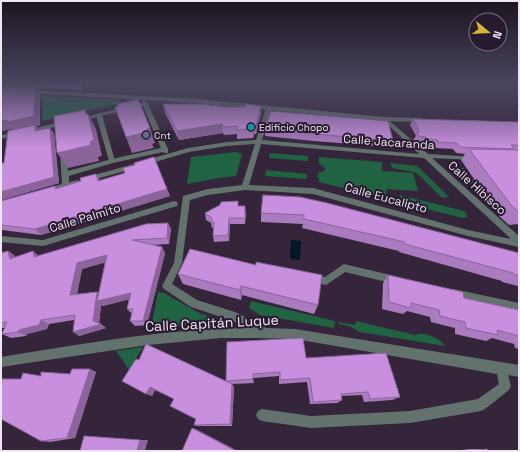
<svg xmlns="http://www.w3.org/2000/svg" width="520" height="452" font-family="'Space Grotesk',sans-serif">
<rect width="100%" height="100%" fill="#34253a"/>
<path fill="#1f6342" d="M1,94L120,100L121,103L42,121L43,97Z
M236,152L242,154L236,176L219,178L187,184L191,157Z
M270,153L308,156V161L269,158Z
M319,157L382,162V171L413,173L418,191L386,189L387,199L319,182L318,173L325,171V168L319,164Z
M390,163L417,166L449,197L442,198L419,175L414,172L392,168Z
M452,168H464L482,193H481Z
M266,170L307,174L306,179L265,176Z
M400,195L460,210L465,212L468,217L463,218L401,203Z
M158,292L164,293L199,313L232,324L151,327Z
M251,301L335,321L334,328L260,315L249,308Z
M356,321L415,335C425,331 439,338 445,346L360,332L349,326L338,324V322L355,325Z
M143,347L129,370L116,351Z"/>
<path fill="#001729" d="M291,240L301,241L300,260L291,259L290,257Z"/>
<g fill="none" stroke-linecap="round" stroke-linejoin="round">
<path fill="#63726d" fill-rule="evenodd" d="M99,113L102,115L115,161L114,163H110L109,161L96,115Z"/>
<path fill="#63726d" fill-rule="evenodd" d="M142,100L147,101L168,149V153H164L163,152L113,163L69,176V182L78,180L82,182L80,184L47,194L44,193L43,191L44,189L62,184L60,153L61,152L63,151L66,153L68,171L112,159L161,148L143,106L80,121L77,119L142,103Z
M269,106L272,108L262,140L419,154L383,120L382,119L385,117L428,154L476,157V159L474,160L432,158L519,236V247L468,236L313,194L245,190L208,195L190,200L182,263L172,284L197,300L235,312L266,328L295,329L519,365V377L508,375L511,386L509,390L485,409L481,411L410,423L311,428L262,421L258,419L256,415L258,411L262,409L311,416L410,411L478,399L499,384L497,374L295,339L258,338H221L148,345L1,367V357C82,344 163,329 245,328L233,321L191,307L164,289L162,286L174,263L183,196L208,189L242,185L255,144L227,146L189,152L145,165L142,163L143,161L188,148L227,142L256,140L266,108ZM261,144L424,158L511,239L468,230L313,188L249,185Z
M64,121L67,123L66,124L29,133L26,131L27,130Z
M18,132L21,134L20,135L1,139V135Z
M134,164H136V168L89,181L86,179L87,177Z
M174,201L177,202L178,204L177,206L43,246L1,242V236L43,240Z
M344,264L395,276L398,277L400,280L398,283L395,284L345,272L326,285L308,281L306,278L308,275L311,274L325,277Z
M453,289L519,303V313L453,297L450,296L448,293L450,290Z"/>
<path fill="#63726d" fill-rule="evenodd" d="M27,90L196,99L385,117L422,118L425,120L422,122L385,121L196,103L25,93L24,92Z"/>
</g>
<path fill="#ab7bbf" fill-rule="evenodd" d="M1,84H14L12,87H19L17,84H83V90L40,87V89H35L40,96V125L36,126L39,130L50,128L54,134L59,183L1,200V163H4L13,130L12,129L1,131Z
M163,104L229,107H245L261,106V114L256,134H254L253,138L237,139V134L224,135L223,133L179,140L165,113Z
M413,119L519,122V224L509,225L500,217L461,160L465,154L456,153L453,149L435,148L434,147L423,145V143L416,142L413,140L416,136L410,125Z
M265,129L393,141L390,147L314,141L265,136Z
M100,180L167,189L170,196L41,235L2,230L1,229V201L55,186L57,189Z
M263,195L519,253V295L518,286L502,282V281L399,252V251L302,228L303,224L261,222V213Z
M239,206L246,212L245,224H230L229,241L214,242L213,236L214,228H212L211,223L206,220L205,213Z
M168,223L171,229L169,244L152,245L162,247L165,253L147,325L135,326L130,321L132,313H131L127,309L129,299L103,306L101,305L99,323L106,328L79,336L74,320L49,324L47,329L27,334L26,336L11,338L2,334L5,328H1V253L8,251L15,256V257L38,256ZM105,262L99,293L97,292L77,294L82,269Z
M190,249L318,305L314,314L242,295L241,300L183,284L178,274Z
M388,275L464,298L519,310V349L515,348L514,344L492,338L486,341L455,334V328L431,322L430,317L407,311L403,314L382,309L383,283Z
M306,358L400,397L392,400L364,402L362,395L341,396L342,400L337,403L310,404L307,382L279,384V376L253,378L254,383L232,384L234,387L232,426H197L194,425L196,419L174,399L155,390L152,396L122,381H227H226Z
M90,369L96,372L75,438L50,442L41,441L21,379L41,376L70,374Z
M469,449H487L488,451H455Z"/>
<path fill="#8b649b" d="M9,84H14L11,88Z
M36,84H38L40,87V89Z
M80,84H83V90Z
M35,88L40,96V125L36,126L40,131H13L12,129L1,131V121Z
M261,106V114L256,134V126Z
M85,110L89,117L88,114L96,129L102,156L98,157L99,161L68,168L57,153L90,142Z
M222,124L223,133L179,140L177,131Z
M254,126V134L253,138V129Z
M50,128L54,134L59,183L1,200V192Z
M150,128L155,143L152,144L154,148L132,153L126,137Z
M96,174L100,180L98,181Z
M167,189L170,196L41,235L35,229Z
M229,218L230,224L229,241L228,235Z
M168,223L171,229L169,244L167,238Z
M162,247L165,253L147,325L143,321Z
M8,251L15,256L17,265L10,259Z
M33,251L40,257H34Z
M107,255L111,261L82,269L76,300L70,295L77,263Z
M241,286L242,295L241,300L240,290Z
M97,292L102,297L131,293L135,298L103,306L101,305L99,325L101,324L106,328L79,336L73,332L93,321Z
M41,320L49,324L47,329L27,334L26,336L18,332L19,330Z
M90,369L96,372L75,438H67Z
M232,384L234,387L232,426L230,424Z
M150,387L155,390L152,396L146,394Z
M192,428L196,429L238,451H236Z
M140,440H148L145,451H137Z"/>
<path fill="#c78fde" stroke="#8b649b" d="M1,87L35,88L34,116L7,122V120L1,121Z
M138,99L150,128L147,129L148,132L126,137L115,107H118L117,104Z
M163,104H200L229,107H245L246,104L261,106L256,126H254L253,129L236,130L238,126L223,127L222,124L177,131Z
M85,110L86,114H88L94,140L90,142L91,145L57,153L54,116Z
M271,111L388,121L393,141L315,134L265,129Z
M413,119L519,122V145H511L514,149L460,147L457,143L438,142V140L427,139L426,137L419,136L417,134L419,130Z
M35,125V131L50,128L54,177L1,192V163H4L8,131Z
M469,149L519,150V212L511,205Z
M154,157L167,189L35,229L1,225V201L55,186V189L81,181L80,178L96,174L98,181L125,173L123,168L135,165L134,163Z
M263,195L300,197L327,203L519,253V276L514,274L513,273L405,244V242L304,219V215L261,213Z
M238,201V206H245V218H229L228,235L213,236L214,222H211L212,218L205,213L220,205L221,202Z
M168,223L167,238L132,240L162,247L143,321H130L133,309H127L131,293L97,301L107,255L77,263L70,295L97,292L93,321L101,324L73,332L75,315L41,320L39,325L19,330L18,332L2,334L7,322L1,323V253L8,251L10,259L33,251L34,257L146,224Z
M190,249L256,265V262L322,275L318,305L241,286L240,290L178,274Z
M388,275L463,292L464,298L519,310V336L497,330L498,335L466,328L465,322L440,316L439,310L411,303V308L389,302Z
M303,338L306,358L386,353L400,397L370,399L368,392L341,394L342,400L313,402L310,378L280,380V372L253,374V379L226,381L227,342Z
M146,344L232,384L230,424L194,425L196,419L170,406L174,399L150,387L146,394L122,381L136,359L139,360Z
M72,369H90L67,438L41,441L1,419V381L2,379H21L23,373L41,376V372L70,374Z
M192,428L236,451H182Z
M84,436L140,440L137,451H80Z
M487,449L488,451H473Z"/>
<linearGradient id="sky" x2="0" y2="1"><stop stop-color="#1d1420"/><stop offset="0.57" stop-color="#4a4660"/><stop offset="1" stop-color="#4a4660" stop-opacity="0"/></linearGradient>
<rect width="520" height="147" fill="url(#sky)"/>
<circle fill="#0f9aa8" stroke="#291b2f" stroke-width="1.5" cx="251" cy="127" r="4"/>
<circle fill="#5c6f8a" stroke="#291b2f" stroke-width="1.5" cx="146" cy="135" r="4"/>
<g text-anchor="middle" stroke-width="4" stroke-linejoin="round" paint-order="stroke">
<g font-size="10" fill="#efe5f3" stroke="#291b2f" text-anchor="start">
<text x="259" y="131">Edificio Chopo</text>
<text x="154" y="139">Cnt</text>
</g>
<g font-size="12" fill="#efe5f3" stroke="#291b2f">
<text transform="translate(389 142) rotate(4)" y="4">Calle Jacaranda</text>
<text transform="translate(477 188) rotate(42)" y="4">Calle Hibisco</text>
<text transform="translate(386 198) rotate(15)" y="4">Calle Eucalipto</text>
<text transform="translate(85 218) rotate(-17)" y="4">Calle Palmito</text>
</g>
<g font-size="14" fill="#efe5f3" stroke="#291b2f">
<text transform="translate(212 323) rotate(-3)" y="5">Calle Capitán Luque</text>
</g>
</g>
<rect width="520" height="452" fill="none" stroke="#efe5f3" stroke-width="4"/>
<g transform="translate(488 32) rotate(108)"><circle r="19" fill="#291b2f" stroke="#786c7d"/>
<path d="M0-3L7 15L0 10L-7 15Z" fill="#d6b534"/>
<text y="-6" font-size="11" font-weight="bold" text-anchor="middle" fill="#efe5f3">N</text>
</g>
</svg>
